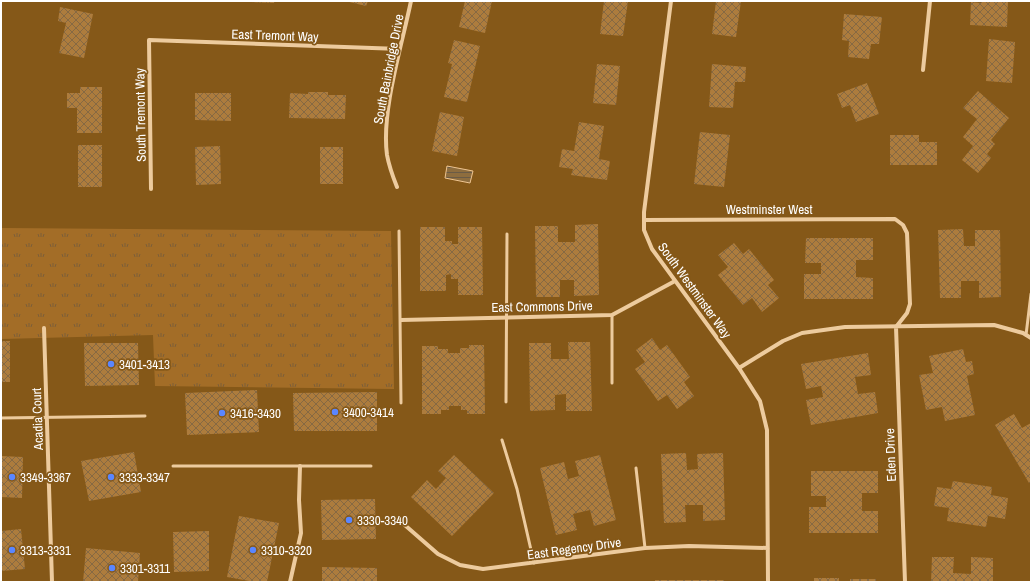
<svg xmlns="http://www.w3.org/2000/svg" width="1032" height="583" font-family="'Archivo Narrow',sans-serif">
<defs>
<pattern id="grass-tufts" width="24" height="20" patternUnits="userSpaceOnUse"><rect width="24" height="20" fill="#a36d27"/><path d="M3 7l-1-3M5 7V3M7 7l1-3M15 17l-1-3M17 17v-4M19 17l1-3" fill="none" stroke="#7c5e38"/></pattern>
<pattern id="water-rules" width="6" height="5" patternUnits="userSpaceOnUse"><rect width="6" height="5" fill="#8e6d3e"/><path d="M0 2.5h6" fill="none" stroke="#6a5b46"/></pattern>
<pattern id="building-cross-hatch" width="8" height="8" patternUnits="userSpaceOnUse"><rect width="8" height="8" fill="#ad7c3d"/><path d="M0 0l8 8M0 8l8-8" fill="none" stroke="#866943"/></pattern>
</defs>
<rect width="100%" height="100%" fill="#855818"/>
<path fill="url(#grass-tufts)" d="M1,228L391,231L394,389L155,386L153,335L1,339Z"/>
<path fill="url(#water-rules)" stroke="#efc591" d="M447,166L473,171L470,183L445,178Z"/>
<path fill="url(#building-cross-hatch)" d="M251,1H275L274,3L251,2Z
M345,1H368L366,6Z
M465,1H492L485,33L459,27Z
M604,1H628L623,36L600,34Z
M716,1H741L736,37L712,34Z
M981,1H1008L1007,27L970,25L971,2L981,3Z
M60,7L93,14L84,58L59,53L66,23L58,21Z
M844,14L882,17L879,44H871L869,59L848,57L849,41L842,40Z
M989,39L1015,42L1012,83L986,81Z
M454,40L480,46L467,102L444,97L452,64L448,63Z
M597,64L620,66L616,105L593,103Z
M712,64L746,67L745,82H735L733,108L709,107Z
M867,83L879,114L856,122L850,105L842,108L837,94Z
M80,87H102V133H77V108H67V93H80Z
M978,91L1009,118L991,140L995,144L987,154L991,158L978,173L962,160L973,146L963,137L977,119L963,108Z
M308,92H328V95H346L345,119L289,118L290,93L308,94Z
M195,93H231V121L195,120Z
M440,112L464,117L457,156L432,151Z
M579,122L604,126L599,159L610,161L607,180L571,175L573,169L559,167L562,149L574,151Z
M700,132L730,135L724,187L694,184Z
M890,135H919V142H937V165H890Z
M78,145H102V187H78Z
M220,146L221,184L196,185L195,147Z
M320,147H343V184H320Z
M598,224L599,295L574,296V280H560V297H536L535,226H558V242H575V225Z
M420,227H445V241H452V244H458V227H482L483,295H458V279H451V274L446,275V291H420Z
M963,229L964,246H975V230H1000L1001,297L979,298V281H961V298H940L938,230Z
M806,238H873V260H856V277L873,278V299H804V274H821V263H805Z
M734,243L743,254L749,249L774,280L768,285L779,298L762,312L752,298L743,305L718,275L728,267L718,255Z
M652,338L660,350L667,345L690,377L684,382L694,396L677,409L667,395L658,401L635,369L645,362L636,350Z
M1,341H10V382H1Z
M568,342H590L592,411H566V394L555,395V410L530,411L529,343H551V359H569Z
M84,343H138L139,385L85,386Z
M469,345H484L485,414H467V410H461V406H449V410H441V414H422V346H438V349H448V353H460V348H469Z
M963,349L966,362L972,361L974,374L967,376L975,415L945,421L942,407L926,410L919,375L933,373L929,356Z
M868,353L871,375L855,377L858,394L875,392L878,413L811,425L806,400L823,397L821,386L806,389L801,364Z
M257,390L259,432L187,435L185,393Z
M377,392V431H294L293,393Z
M1014,414L1022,428L1031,423V482L1029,483L995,425Z
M134,452L141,492L89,501L81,461Z
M686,453L687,470L698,469L697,454L723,453L725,520L703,521V505H685L686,522L664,523L661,454Z
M454,455L494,493L452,536L411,497L427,480L436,489L446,478L438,471Z
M600,455L616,520L594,526L590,510L573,514L577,530L556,535L540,468L564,462L568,479L579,476L575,461Z
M1,456L23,457L22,498L1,497Z
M811,471H878V493H862V511H878V533H809V507H826V496H811Z
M953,481L992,487L991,495L1008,498L1005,519L988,516L986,527L947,521L949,508L934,506L937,487L951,489Z
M375,499L376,539L322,540L321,500Z
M239,516L279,523L267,582H255L227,577Z
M21,529L25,569L1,571V531Z
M209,531V571L174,572L173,532Z
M86,548L140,553L138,582H83Z
M932,557H954L953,573L971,574V557L993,558V582H931Z
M322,567L377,568V582H322Z
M814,578H839V582H814Z
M850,579H876V582H850Z
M655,580H724V582H655Z"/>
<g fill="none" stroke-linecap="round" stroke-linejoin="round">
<path stroke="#edcb9e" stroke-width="3" d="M399,231L401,403
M1026,335L1031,294
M612,383V315
M506,402L507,234
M1,418L145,416
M502,440L517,489L534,563
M173,466H371
M636,468L645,548"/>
<path stroke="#edcb9e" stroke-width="4" d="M671,1L644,212V230L652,249L739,368L760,401L767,430L768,582
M923,70L930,1
M397,187C393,177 389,166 387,155C381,111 402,45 411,1
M151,189L149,40L400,49
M644,220L895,219L903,225L907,233L910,304L907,313L896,327
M401,320L612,315L675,281
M896,327L905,582
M44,328L52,582
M739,368L783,341L802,333L845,327L994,325L1023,333L1031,338
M399,520L438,554L460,565L483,569L645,548L689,546L768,548
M290,582L301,533L299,500L300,466"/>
</g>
<g fill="#5a86ff" stroke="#855818" stroke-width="1.5">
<circle cx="111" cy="364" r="4"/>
<circle cx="335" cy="412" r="4"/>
<circle cx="222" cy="413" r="4"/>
<circle cx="12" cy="477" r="4"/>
<circle cx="111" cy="477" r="4"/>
<circle cx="349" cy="520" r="4"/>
<circle cx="12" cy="550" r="4"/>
<circle cx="253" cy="550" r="4"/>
<circle cx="112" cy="568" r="4"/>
</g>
<g text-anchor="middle" stroke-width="3.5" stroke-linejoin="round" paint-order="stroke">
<g font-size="13" fill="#fff" stroke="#855818">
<text transform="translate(275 35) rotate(2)" y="5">East Tremont Way</text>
<text transform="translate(388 69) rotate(-79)" y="5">South Bainbridge Drive</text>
<text transform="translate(140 115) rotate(-91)" y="5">South Tremont Way</text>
<text x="769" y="214">Westminster West</text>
<text transform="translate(695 290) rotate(54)" y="5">South Westminster Way</text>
<text transform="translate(542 306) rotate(-1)" y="5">East Commons Drive</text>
<text transform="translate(37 419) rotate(-92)" y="5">Acadia Court</text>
<text transform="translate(890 455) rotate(-92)" y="5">Eden Drive</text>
<text transform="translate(574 548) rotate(-8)" y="5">East Regency Drive</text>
</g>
<g font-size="13" fill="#fff" stroke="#855818" text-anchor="start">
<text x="119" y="369">3401-3413</text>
<text x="343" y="417">3400-3414</text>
<text x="230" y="418">3416-3430</text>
<text x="20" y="482">3349-3367</text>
<text x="119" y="482">3333-3347</text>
<text x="357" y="525">3330-3340</text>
<text x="20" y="555">3313-3331</text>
<text x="261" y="555">3310-3320</text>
<text x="120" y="573">3301-3311</text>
</g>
</g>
<rect width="1032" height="583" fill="none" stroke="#ffffff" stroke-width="4"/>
</svg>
